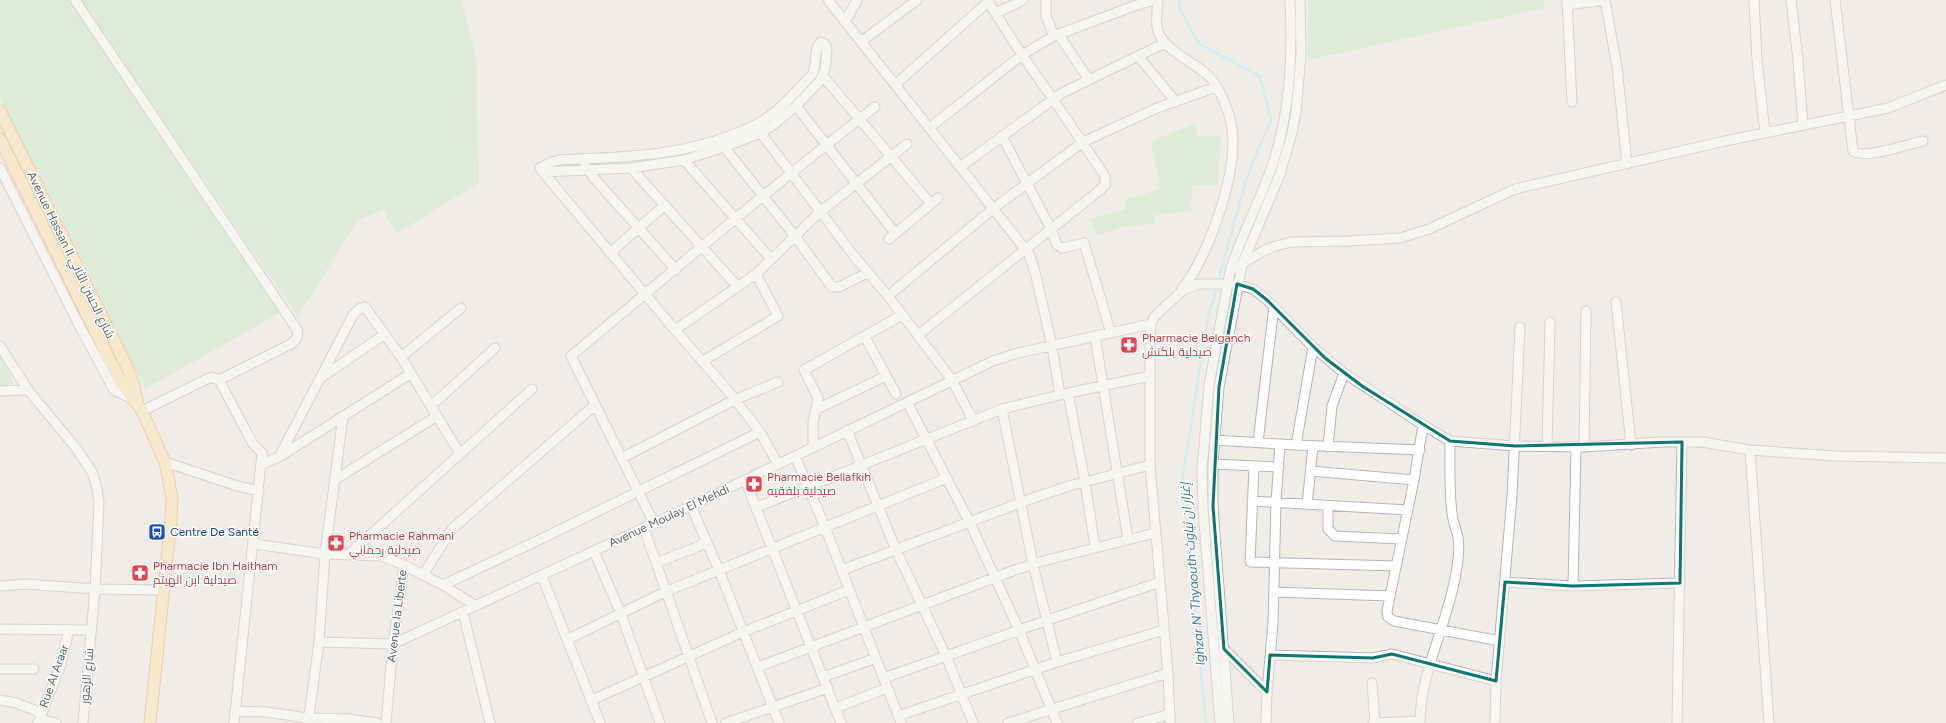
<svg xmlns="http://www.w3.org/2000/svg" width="1946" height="723" font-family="Figtree,Cairo,sans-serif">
<rect width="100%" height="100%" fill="#f0ece7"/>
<path fill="#cbe8c3" d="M0,0H69L175,159L280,313L145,389L0,99Z
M80,0H462L477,62L479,183L396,234L383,209L357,221L298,317Z
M1308,0H1544L1545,8L1308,60Z
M1195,124L1198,136H1221L1218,185L1192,186L1191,211L1155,215V223L1123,227L1097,236L1091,219L1127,209L1125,200L1160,189L1151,141Z
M0,355L14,384L0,385Z"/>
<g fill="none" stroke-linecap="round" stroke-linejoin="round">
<path stroke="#a8edff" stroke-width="2.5" d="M1180,0L1179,7L1199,44L1260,76L1271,119L1246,180L1218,281
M1206,723L1182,483L1207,322L1217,286"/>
<g stroke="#b2b6b9" stroke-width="11">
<path id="minor" d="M75,0L298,331L297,338L291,344L219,380L211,377L142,411
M828,0L1029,254L1035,272L1052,346L1060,395
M1046,0V16L1054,36
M1158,0C1157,9 1156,19 1157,27C1160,51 1200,63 1213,81C1222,94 1230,114 1232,129C1238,172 1209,256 1182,289
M1567,0L1572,102
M1605,0L1617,67L1627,164
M1754,0L1757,60L1765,133
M1791,0L1798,60L1803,125
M1835,0L1853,151C1863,160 1909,144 1923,141
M1567,5L1605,0
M996,13L1023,0
M845,22L857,0
M1059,35L1089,80
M862,41L917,0
M1138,56L1176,102
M823,76L931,204
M896,84L988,2
M796,106L895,233
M757,128L854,256L888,296L952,380L973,420
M929,128L1022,55L1054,36L1134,6L1154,0
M1002,136L1051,229L1057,245L1062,248L1084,243L1111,333
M721,143L794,235L832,287H839L867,273
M684,160L771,259
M585,164L593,177L676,270
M960,167L1062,93L1165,43
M0,168L78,323L114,390L135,400
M631,168L738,287
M543,172L631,168L684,160L724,147L760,133L773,125L796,106L820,81L825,69L827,48L825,44L821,42C812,50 819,66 811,76C796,91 781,110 762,121C753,127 742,131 732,135C675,157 619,157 559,160L552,162L540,168L543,172L675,330L729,392L760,432L778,464
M889,239L938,198
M610,253L665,205
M1230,271L1265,250L1276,246L1291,242L1349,241L1400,238L1429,229L1515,189L1725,141L1888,108L1946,85
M888,296L994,208L1083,142L1157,108L1216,87
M1616,302L1631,445
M675,330L756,274L820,212L907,144
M918,335L1100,190L1105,185V176L1053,99L1022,55L987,0
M1095,336L1128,539
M865,337L896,394
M0,346L28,390L76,448L92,472L97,488L99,503L95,589L83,723
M401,357L461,308
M703,361L778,316L756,274
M322,377L385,334
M219,380L253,444L262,453L234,723
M0,391L28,390
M1068,393L1085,482L1095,547
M907,402L970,523L1019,630L1057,723
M431,406L495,348
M817,409L886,376
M1002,409L1033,564L1057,662
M1423,425L1414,480L1390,596L1387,611L1388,617L1394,621L1500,641
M847,430L896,550L946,656L973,723
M1214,440L1296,445L1313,347
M1258,442L1274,306
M1296,445L1420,450
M1547,446L1550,322
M813,447V423L818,398L804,370L902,315
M1328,447L1332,406L1344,373
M1584,447L1586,311
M1750,450L1769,723
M795,456L825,527L901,723
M279,457L353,315L359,309L365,307L401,357L460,454
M622,458L734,400L778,382
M165,462L234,485L259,491
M262,464L279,457L410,374
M1213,464L1279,467
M1254,467L1250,562L1396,566
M1311,471L1414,480
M336,479L437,416
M745,480L841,723
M1252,501L1408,510
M1307,505L1313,446
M691,506L719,570L779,723
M1328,506V529L1335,536L1402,539
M757,507L1002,409L1068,393L1150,376
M654,523L571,356C672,272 771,187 875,107
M644,528L712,723
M254,544L325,554L381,556L404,565L393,644L386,723
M594,551L621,614L660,723
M348,555L532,389
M656,563L707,543
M404,565L423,575L452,529L595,405
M842,570L1033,498L1069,486L1150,465
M423,575L443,585L539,540L760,432
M542,576L600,723
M1505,582L1573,586L1680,583
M443,585L476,606
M0,586L25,584L95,589L163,590
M1573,586L1576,447
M1274,592L1390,596
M463,612L490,723
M0,629L91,630
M568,639L667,591L947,478
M319,642L393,644L691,506L993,361L1018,353L1151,324
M1224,649L1267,692L1266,723
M1270,655L1373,658L1392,654L1496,681
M758,667L1015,570L1047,560L1155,533
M0,669H34
M823,677L876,658
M884,678L1048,620L1160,582
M1372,683L1375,723
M1267,692L1273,623L1276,502L1280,444
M0,700L16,703L42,713
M592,700L743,632L849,590
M836,708L887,688
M235,711L266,712L308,718L348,719L377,723
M898,716L1057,662L1164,630
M40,719L56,723
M38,723L61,664L69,629
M308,723L319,642L325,554L343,416
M726,723L828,688
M1008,723L1168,673
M1138,723L1170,714
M1170,723L1168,673L1150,465V335L1151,324L1155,316L1183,290L1198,284H1237L1253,289L1267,300L1313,347L1344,373L1423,425L1450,441L1515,446L1584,447L1662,442H1702L1750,450L1835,456L1946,458
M1220,723L1203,509L1202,470L1209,385L1230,271C1241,236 1259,203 1271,169C1290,116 1293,56 1290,0
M1229,723L1213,506V464L1219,387L1242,265L1280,174L1292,133L1296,112L1301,55L1300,0
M1373,723L1420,721
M1420,723C1420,671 1448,624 1456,573C1458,562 1460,549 1458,537C1456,529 1453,522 1452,513C1449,489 1450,465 1450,441
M1495,723L1496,681L1512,496L1520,327
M1677,723L1682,442"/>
</g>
<g stroke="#f3a75d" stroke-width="13">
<path id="major" d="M0,111L128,369L134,386L137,401
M0,139L118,377L142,411L165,462L172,498L171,520L150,723"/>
</g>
<use href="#minor" stroke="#fff" stroke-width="9"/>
<use href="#major" stroke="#ffdfad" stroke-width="11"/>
</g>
<path d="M0 0H1946V723H0ZM1237,284L1253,289L1267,300L1325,358L1362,386L1450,441L1515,446L1682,442L1680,583L1573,586L1505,582L1496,681L1392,654L1373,658L1270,655L1267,692L1224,649L1213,506L1219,387Z" fill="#f0ece7" fill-opacity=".55" fill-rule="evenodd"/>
<path fill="none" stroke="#0f766e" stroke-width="3" stroke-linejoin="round" d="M1237,284L1253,289L1267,300L1325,358L1362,386L1450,441L1515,446L1682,442L1680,583L1573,586L1505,582L1496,681L1392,654L1373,658L1270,655L1267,692L1224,649L1213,506L1219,387Z"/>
<defs>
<g id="pharmacy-square" transform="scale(0.9)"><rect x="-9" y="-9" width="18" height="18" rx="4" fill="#e0444e" stroke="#fff"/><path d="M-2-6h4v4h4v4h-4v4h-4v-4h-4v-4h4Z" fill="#fff"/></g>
<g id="bus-square" transform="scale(0.9)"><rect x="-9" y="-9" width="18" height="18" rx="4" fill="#1a4fb4" stroke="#fff"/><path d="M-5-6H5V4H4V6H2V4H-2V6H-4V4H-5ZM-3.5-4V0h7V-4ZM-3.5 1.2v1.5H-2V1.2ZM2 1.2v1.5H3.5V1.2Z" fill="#fff"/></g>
</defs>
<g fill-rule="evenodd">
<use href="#pharmacy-square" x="1129" y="345"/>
<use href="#pharmacy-square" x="754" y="484"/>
<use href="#bus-square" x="157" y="532"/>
<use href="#pharmacy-square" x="336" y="543"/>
<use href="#pharmacy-square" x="140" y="573"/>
</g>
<g text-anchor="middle" stroke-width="3" stroke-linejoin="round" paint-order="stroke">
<g font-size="12" fill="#5e6467" stroke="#fff">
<text transform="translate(71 255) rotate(64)" y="4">Avenue Hassan II شارع الحسن الثاني</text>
<text transform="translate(669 516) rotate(-25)" y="4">Avenue Moulay El Mehdi</text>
<text transform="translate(397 616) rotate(-83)" y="4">Avenue la Liberte</text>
<text transform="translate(54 676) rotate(-71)" y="4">Rue Al Araar</text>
<text transform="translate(87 676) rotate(-85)" y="4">شارع الزهور</text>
</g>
<g font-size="12" fill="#be3a42" stroke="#fff" text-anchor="start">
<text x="1142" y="342">Pharmacie Belganch<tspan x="1142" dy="14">صيدلية بلكنش</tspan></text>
<text x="767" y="481">Pharmacie Bellafkih<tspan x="767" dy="14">صيدلية بلفقيه</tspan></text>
<text x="349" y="540">Pharmacie Rahmani<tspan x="349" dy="14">صيدلية رحماني</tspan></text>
<text x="153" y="570">Pharmacie Ibn Haitham<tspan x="153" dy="14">صيدلية ابن الهيثم</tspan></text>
</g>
<g font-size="12" fill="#164399" stroke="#fff" text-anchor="start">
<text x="170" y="536">Centre De Santé</text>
</g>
<g font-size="13" font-style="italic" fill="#3a7d98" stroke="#fff">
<text transform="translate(1192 574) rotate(-95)" y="5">Ighzar N' Thyaouth إغزار ان ثياوث</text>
</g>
</g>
</svg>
